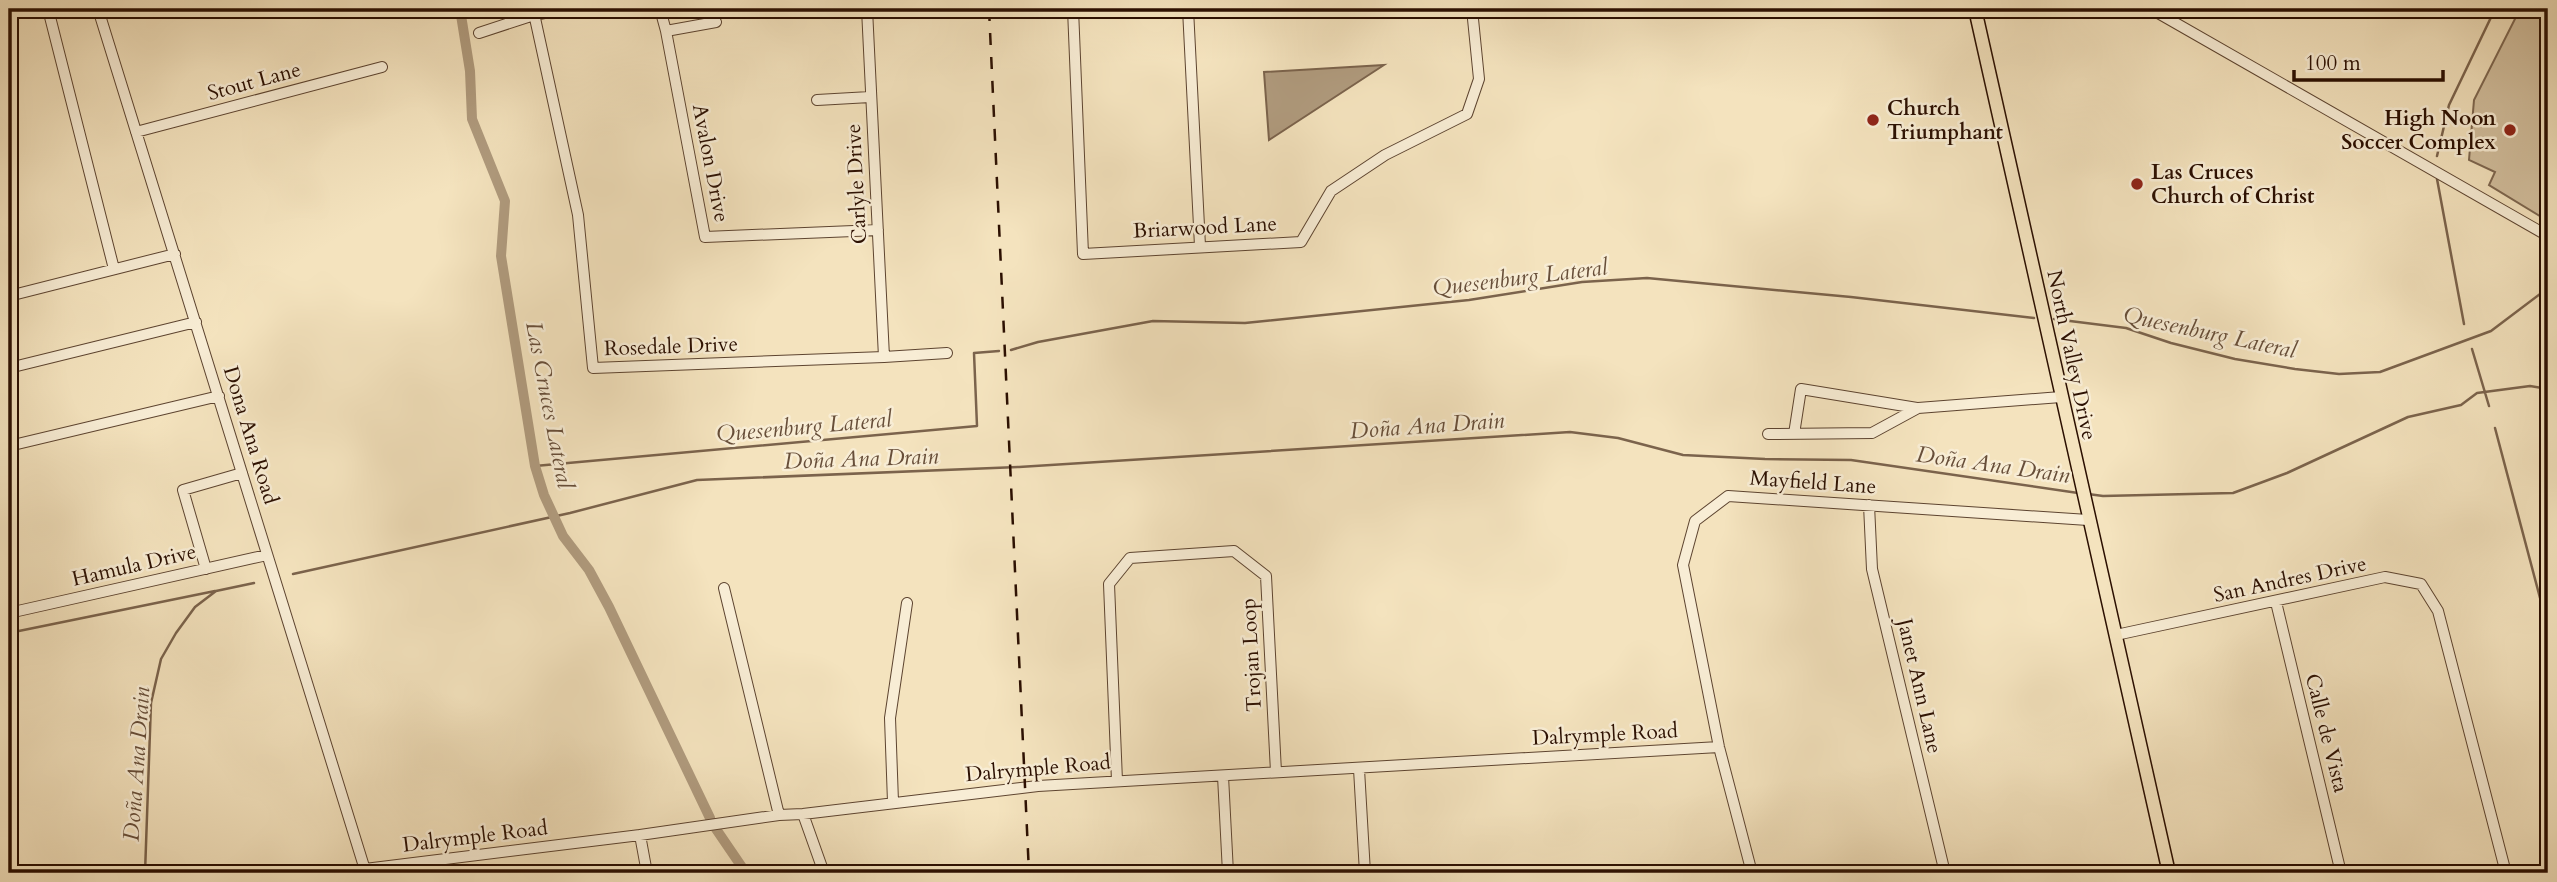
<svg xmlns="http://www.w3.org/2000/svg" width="2557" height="882" font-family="Cardo,serif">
<rect width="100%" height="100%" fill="#f4e3be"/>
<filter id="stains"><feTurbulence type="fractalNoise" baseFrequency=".00286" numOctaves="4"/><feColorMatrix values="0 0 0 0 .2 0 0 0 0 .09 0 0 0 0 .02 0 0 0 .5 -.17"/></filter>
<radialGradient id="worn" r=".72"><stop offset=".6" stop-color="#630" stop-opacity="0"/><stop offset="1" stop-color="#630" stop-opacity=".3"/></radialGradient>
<path fill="#d2bf9e" stroke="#7e6750" stroke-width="2" d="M2520,9H2548V221L2489,185L2495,172L2469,160L2474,100Z"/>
<path fill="#b09b7e" stroke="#7b634c" stroke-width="2" d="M1384,65L1269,140L1264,72Z"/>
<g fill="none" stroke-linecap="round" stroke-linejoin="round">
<path stroke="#7b634c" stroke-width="2.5" d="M2437,156L2449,105L2495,9
M2437,179L2464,324
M2054,319L2126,328L2171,343L2235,359L2295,369L2339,374L2380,372L2491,331L2548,288
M2472,349L2489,406
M1011,350L1038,342L1153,321L1245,323L1469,300L1582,282L1647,278L1851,297L2034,318
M2495,428L2548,628
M535,466L977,426L974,353L999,351
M2088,494L2103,496L2233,493L2287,473L2408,417L2461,405L2477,393L2530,386L2548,389
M293,574L570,513L697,480L1019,467L1570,432L1618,438L1683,455L1765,459L1851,460L2078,493
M9,633L215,591
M145,873L151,703L161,659L176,633L195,607L216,591L254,583"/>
<path stroke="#b09b7e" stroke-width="10" d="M460,9L470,71L472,119L505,201L501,256L535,466L544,495L563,536L589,570L609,607L710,818
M716,829L746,873"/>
<g stroke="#5d4430" stroke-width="12">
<path id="minor" d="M48,9L114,269
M98,9L366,873
M533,9L578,215L593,368L884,357L947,353
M660,9L666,31L705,237L878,230
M867,9L884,357
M1073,9L1083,254L1301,242L1331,191L1385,155L1467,114L1479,79L1472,9
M1188,9L1200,246
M2151,9L2548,236
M666,31L716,22
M479,33L534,15L565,9
M817,100L870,97
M136,132L382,67
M9,273L14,294
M9,296L175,254
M9,368L196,322
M1768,434L1872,433L1918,408L2061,397
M1794,434L1801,389L1917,408
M9,446L219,396
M1869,505L1872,569L1945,873
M206,569L183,490L242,473
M724,588L779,815
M2276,602L2341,873
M9,613L267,555
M2116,635L2385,577L2421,584L2438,611L2506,873
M1359,769L1365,873
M1223,776L1228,873
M1117,781L1109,584L1130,558L1234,551L1266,576L1276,772
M893,802L890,718L907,603
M803,814L824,873
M640,835L647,873
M365,869L640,835L779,815L803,814L1038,786L1719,747
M185,870L210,873
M1752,873L1719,747L1683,565L1695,521L1728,496L2088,520"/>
</g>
<g stroke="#2b0f01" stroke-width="15">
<path id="major" d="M1975,9L2169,873"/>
</g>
<use href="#minor" stroke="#f8edd5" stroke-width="10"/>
<use href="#major" stroke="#f4e3be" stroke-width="12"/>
<path stroke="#2b0f01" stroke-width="2.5" stroke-dasharray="12 12" stroke-linecap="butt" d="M989,9L1029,873"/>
</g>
<g fill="#8f2418" stroke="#f8edd5" stroke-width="2.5">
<circle cx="1873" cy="120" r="7"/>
<circle cx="2510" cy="130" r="7"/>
<circle cx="2137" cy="184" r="7"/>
</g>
<g text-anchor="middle" stroke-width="5" stroke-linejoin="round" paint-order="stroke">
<g font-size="21" fill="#2b0f01" stroke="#f8edd5">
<text transform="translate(254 81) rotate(-15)" y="7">Stout Lane</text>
<text transform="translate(711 163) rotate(79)" y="7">Avalon Drive</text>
<text transform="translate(856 184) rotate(-93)" y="7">Carlyle Drive</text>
<text transform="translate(1205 227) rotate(-3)" y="7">Briarwood Lane</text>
<text transform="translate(671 346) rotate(-2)" y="7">Rosedale Drive</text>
<text transform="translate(2072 355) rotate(78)" y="7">North Valley Drive</text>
<text transform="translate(251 435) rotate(73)" y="7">Dona Ana Road</text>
<text transform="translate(1813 482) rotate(4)" y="7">Mayfield Lane</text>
<text transform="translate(134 565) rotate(-13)" y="7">Hamula Drive</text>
<text transform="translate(2290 579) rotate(-12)" y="7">San Andres Drive</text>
<text transform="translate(1251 655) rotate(-93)" y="7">Trojan Loop</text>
<text transform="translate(1920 686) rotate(77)" y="7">Janet Ann Lane</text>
<text transform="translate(2327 733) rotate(76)" y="7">Calle de Vista</text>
<text transform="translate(1605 734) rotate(-3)" y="7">Dalrymple Road</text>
<text transform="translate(1038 768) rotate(-5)" y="7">Dalrymple Road</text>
<text transform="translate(475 836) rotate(-7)" y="7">Dalrymple Road</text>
</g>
<g font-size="21" font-weight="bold" fill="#2b0f01" stroke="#f8edd5" text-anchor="start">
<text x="1887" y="115">Church<tspan x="1887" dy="24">Triumphant</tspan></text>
<text x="2496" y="125" text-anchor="end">High Noon<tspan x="2496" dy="24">Soccer Complex</tspan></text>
<text x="2151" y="179">Las Cruces<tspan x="2151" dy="24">Church of Christ</tspan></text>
</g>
<g font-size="23" font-style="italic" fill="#674e39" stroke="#f8edd5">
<text transform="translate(1520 277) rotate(-7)" y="8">Quesenburg Lateral</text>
<text transform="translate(2210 332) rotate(12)" y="8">Quesenburg Lateral</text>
<text transform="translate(550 405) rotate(79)" y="8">Las Cruces Lateral</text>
<text transform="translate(1427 425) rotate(-4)" y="8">Doña Ana Drain</text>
<text transform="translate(804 426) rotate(-5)" y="8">Quesenburg Lateral</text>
<text transform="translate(861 458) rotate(-2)" y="8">Doña Ana Drain</text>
<text transform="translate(1993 464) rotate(8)" y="8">Doña Ana Drain</text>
<text transform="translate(136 764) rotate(-86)" y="8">Doña Ana Drain</text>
</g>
</g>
<rect width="2557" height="882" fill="none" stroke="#f4e3be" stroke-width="35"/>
<rect x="10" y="10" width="2536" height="861" fill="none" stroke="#2b0f01" stroke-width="3.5"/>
<rect x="18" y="18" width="2522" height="847" fill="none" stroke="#2b0f01" stroke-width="2"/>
<path d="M2294 70v10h149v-10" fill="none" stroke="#2b0f01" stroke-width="3.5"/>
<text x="2305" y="70" font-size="21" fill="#2b0f01" stroke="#f8edd5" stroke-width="5" paint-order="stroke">100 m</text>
<rect width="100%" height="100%" filter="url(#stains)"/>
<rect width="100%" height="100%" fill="url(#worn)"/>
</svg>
